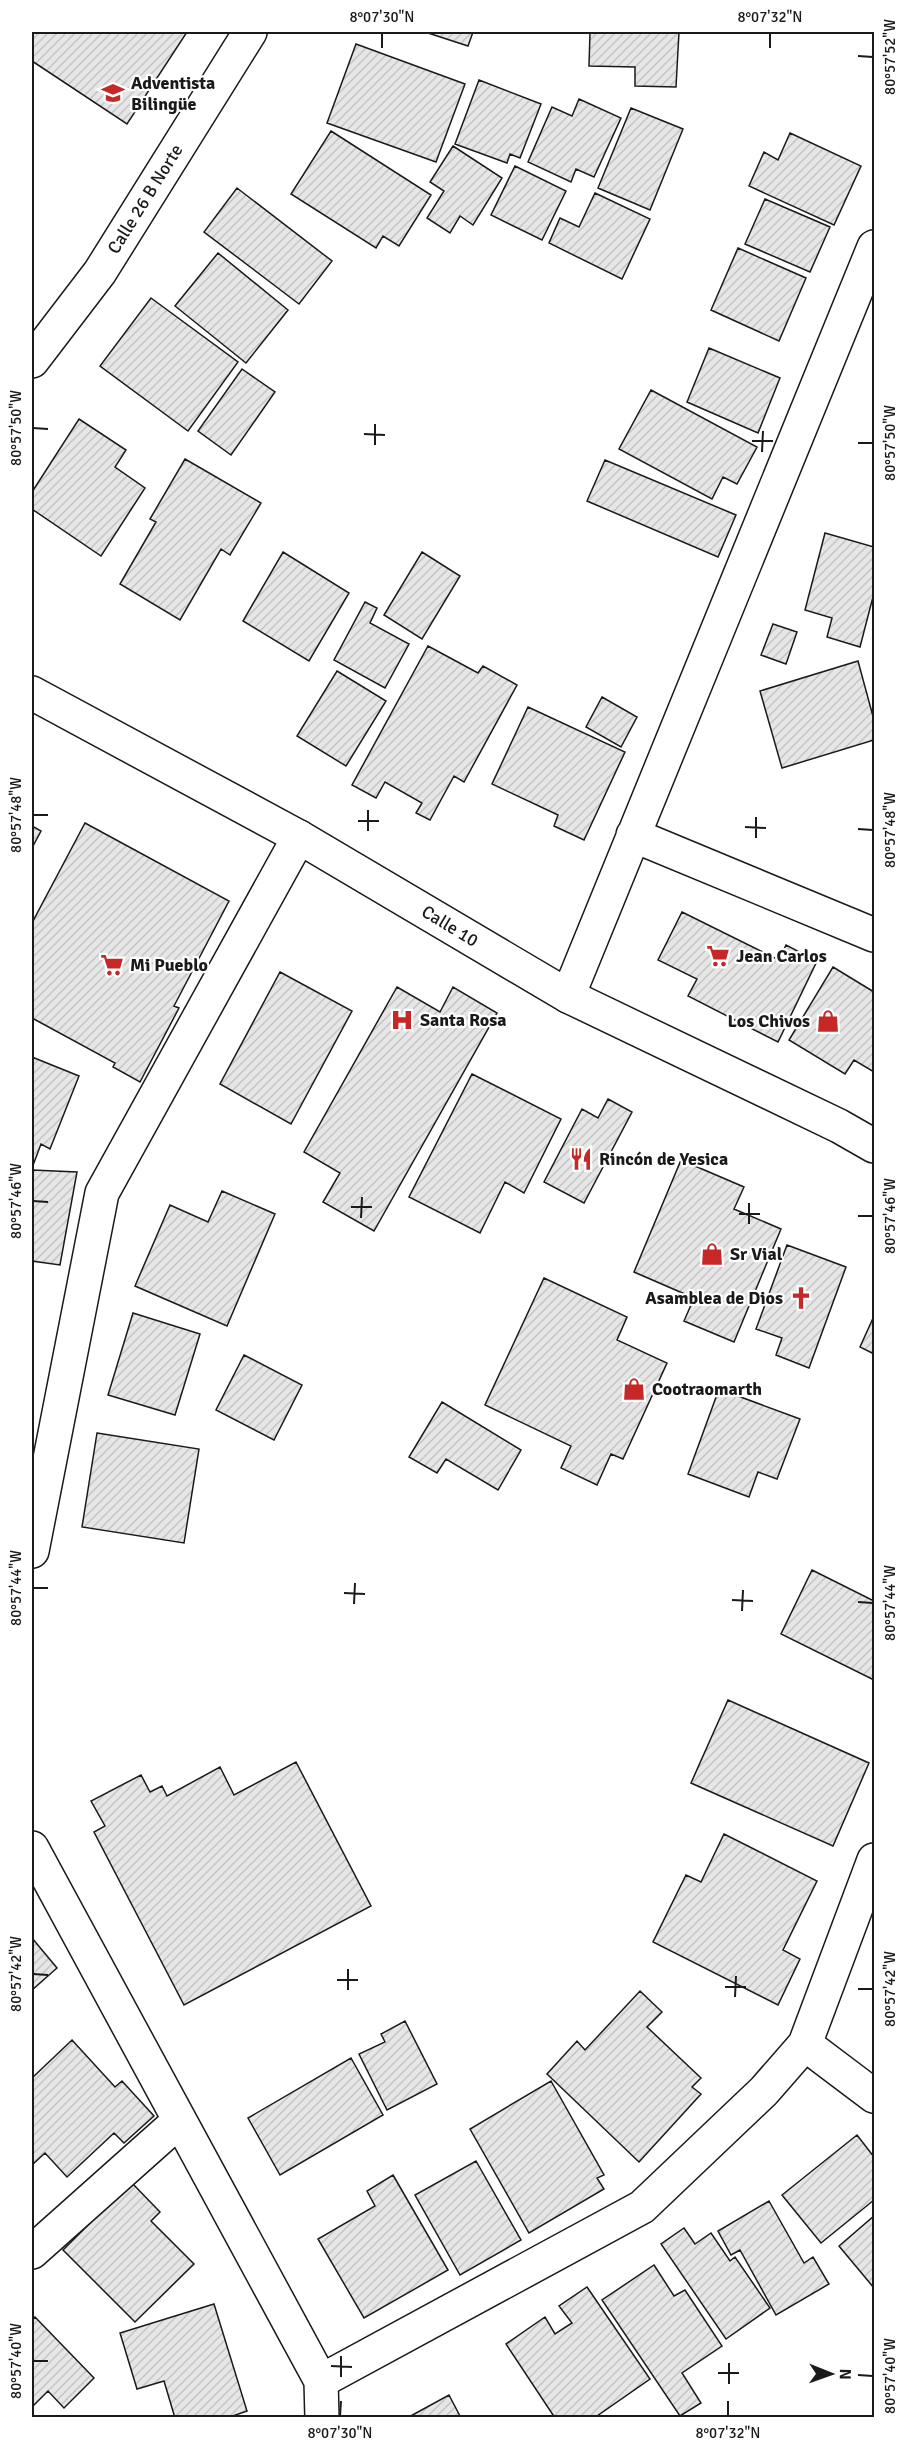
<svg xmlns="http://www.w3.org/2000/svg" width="906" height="2449" font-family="Signika,sans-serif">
<defs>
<pattern id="building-hatch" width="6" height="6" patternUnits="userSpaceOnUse" patternTransform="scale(1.5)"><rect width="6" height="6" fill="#e6e6e6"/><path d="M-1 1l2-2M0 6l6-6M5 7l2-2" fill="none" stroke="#c5c5c5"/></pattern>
</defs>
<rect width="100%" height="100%" fill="#fff"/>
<path fill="url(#building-hatch)" stroke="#1a1a1a" stroke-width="1.5" d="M32,32H187L127,124L32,61Z
M425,32H473L468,46Z
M590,32H679L676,87L635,86V67L589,66Z
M356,44L465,84L436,162L327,123Z
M479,80L541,104L520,158L510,154L507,163L455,144Z
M579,99L621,118L594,177L576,169L571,182L528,162L552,107L572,116Z
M631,108L683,129L650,210L598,188Z
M331,131L431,195L399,246L383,236L376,248L291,194Z
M790,133L861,166L834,225L749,186L764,152L778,160Z
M453,146L502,178L473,225L460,216L450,233L427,218L444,191L430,182Z
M515,166L566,191L542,240L491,215Z
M237,188L332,261L299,304L204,232Z
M595,193L650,219L622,279L549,243L560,218L579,227Z
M765,199L830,227L810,272L745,244Z
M738,248L806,278L779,341L711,310Z
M218,253L288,310L246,363L175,306Z
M151,298L238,362L188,431L100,366Z
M709,348L780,378L758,433L687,402Z
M242,369L275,392L231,455L198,431Z
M651,390L757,447L737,484L723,477L712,499L619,449Z
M79,419L126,450L115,467L145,488L101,556L32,509V492Z
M185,459L261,503L230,555L221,549L180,620L120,584L156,522L150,519Z
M605,460L736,515L718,557L587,501Z
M825,533L874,547V593L860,647L827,637L832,618L805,610Z
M283,552L349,593L309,661L243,621Z
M422,552L460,576L422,639L384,615Z
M365,602L377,608L370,623L409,644L385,688L334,660Z
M773,624L797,632L786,664L761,655Z
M428,646L478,673L483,666L517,685L464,782L454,776L430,820L416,813L422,803L385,782L376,798L352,785Z
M858,661L874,720V740L782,768L760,691Z
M337,671L386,701L346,766L297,736Z
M602,697L637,717L621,747L586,727Z
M528,707L625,752L584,840L554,826L558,815L492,784Z
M85,823L229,901L174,1006L179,1008L140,1082L113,1067L115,1063L32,1018V923Z
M32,826L41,831L32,848Z
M682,912L779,960L786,945L817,961L778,1042L688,996L697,979L658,960Z
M833,967L874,992V1072L854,1060L845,1074L789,1040Z
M280,972L352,1011L291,1124L220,1084Z
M397,987L440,1012L453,987L497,1013L374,1231L323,1202L340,1173L304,1152Z
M32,1057L79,1076L50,1149L41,1144L32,1168Z
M472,1074L561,1119L524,1193L505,1182L480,1233L409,1197Z
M608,1099L632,1112L584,1203L544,1182L582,1109L598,1118Z
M681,1160L744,1187L734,1209L781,1229L734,1342L684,1321L694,1298L634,1272Z
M32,1170L77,1172L60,1265L32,1261Z
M222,1191L275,1214L227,1326L135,1286L170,1205L208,1222Z
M787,1245L846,1267L809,1368L776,1355L782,1338L756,1329Z
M544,1278L627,1317L617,1340L667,1363L623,1459L611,1454L597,1485L561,1468L571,1446L485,1405Z
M133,1313L200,1334L175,1415L108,1395Z
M874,1316V1354L860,1347Z
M244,1355L302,1385L274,1440L216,1410Z
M719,1389L800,1419L777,1479L758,1472L749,1497L688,1474Z
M442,1402L521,1450L498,1490L446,1459L437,1473L409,1457Z
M97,1433L199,1449L184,1543L82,1527Z
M812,1570L874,1601V1680L781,1634Z
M728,1700L869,1763L833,1846L691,1783Z
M296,1762L371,1906L184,2005L94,1832L105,1826L91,1801L141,1775L150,1792L162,1786L167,1796L220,1767L234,1795Z
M724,1834L817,1881L783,1950L800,1959L778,2005L653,1942L686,1875L701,1882Z
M32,1938L57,1968L32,1990Z
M640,1991L662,2012L647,2027L701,2078L692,2087L701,2094L639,2162L547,2074L577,2041L585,2050Z
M405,2021L437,2084L387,2110L359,2054L385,2042L381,2034Z
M72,2040L115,2087L122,2081L154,2116L124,2143L114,2133L67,2177L45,2153L32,2165V2078Z
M351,2058L383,2115L280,2175L248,2118Z
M551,2081L604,2175L597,2178L604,2189L529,2233L470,2129Z
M857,2135L874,2157V2200L821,2243L782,2195Z
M476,2161L521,2240L460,2275L415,2195Z
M393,2175L448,2270L364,2318L318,2239L375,2206L367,2191Z
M131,2182L160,2212L151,2221L194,2264L135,2322L63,2250Z
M769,2201L804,2263L813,2257L829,2284L776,2315L740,2250L731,2255L718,2231Z
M874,2216V2288L839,2246Z
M684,2228L695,2244L711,2233L730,2261L735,2257L770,2308L726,2339L661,2244Z
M654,2265L674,2296L685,2290L722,2346L682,2373L701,2403L680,2416L602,2300Z
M587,2287L650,2379L594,2418H555L506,2344L545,2317L555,2334L572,2323L559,2306Z
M214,2304L247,2411L227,2418H175L164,2381L137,2389L120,2333Z
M35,2317L94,2378L64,2408L48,2391L32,2407V2321Z
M449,2395L461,2418H407Z"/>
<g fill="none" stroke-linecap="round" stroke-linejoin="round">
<g stroke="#1a1a1a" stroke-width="36">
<path id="street" d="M32,361L100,272L250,32
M633,835L874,935
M568,996L874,247
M32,1551L102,1193L299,837
M32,1848L321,2381
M805,2044L874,2096
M32,2252L179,2121
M322,2418L321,2381L642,2207L764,2091L805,2044L874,1860"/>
</g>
<g stroke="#1a1a1a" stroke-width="36">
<path id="secondary" d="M32,693L299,837L568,996L839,1126L874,1146"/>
</g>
<use href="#street" stroke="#fff" stroke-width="33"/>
<use href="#secondary" stroke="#fff" stroke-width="33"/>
</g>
<path fill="none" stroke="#1a1a1a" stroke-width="2" d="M382,48V33M770,48V33M858,56L873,57M33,428L48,429M364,434L385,435M752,441H773M858,443H873M375,445V424M762,452L763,431M33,815H48M358,821H379M745,827L766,828M858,829L873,830M368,831V810M756,838V817M33,1201L48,1202M351,1207H372M739,1214H760M858,1216H873M361,1218L362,1197M749,1224V1203M33,1588H48M344,1593L365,1594M732,1600L753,1601M858,1602L873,1603M354,1604L355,1583M742,1611L743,1590M33,1974L48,1975M337,1980H358M725,1987H746M858,1989H873M348,1990V1969M735,1997L736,1976M33,2361H48M331,2366L352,2367M718,2373H739M858,2375L873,2376M341,2377V2356M729,2384V2363M340,2416L341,2401M728,2416V2401"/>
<defs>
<g id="school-bare" transform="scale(1.8)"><path d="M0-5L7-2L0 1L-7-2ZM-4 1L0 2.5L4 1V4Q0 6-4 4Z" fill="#c62828" stroke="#fff" stroke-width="2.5" paint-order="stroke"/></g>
<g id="supermarket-bare" transform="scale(1.8)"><path d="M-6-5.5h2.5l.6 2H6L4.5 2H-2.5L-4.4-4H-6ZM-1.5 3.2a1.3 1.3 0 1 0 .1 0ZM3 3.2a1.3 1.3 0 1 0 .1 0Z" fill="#c62828" stroke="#fff" stroke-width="2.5" paint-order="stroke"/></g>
<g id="hospital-bare" transform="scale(1.8)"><path d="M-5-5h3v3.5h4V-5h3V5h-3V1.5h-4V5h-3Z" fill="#c62828" stroke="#fff" stroke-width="2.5" paint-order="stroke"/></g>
<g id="shop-bare" transform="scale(1.8)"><path d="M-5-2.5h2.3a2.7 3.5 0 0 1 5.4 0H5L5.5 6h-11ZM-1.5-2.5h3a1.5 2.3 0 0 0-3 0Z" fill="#c62828" stroke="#fff" stroke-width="2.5" paint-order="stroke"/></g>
<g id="restaurant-bare" transform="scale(1.8)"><path d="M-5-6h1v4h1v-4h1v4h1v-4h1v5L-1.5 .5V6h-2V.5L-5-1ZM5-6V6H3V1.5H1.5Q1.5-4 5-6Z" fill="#c62828" stroke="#fff" stroke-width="2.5" paint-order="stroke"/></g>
<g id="church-bare" transform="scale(1.8)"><path d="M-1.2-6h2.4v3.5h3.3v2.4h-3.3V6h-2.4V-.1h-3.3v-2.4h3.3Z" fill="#c62828" stroke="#fff" stroke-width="2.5" paint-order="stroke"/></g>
</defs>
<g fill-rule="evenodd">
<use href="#school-bare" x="113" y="93"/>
<use href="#supermarket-bare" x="718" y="956"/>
<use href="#supermarket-bare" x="112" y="965"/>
<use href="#hospital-bare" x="402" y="1020"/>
<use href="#shop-bare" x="828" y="1021"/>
<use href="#restaurant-bare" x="581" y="1159"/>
<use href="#shop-bare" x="712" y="1254"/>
<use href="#church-bare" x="801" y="1298"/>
<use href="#shop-bare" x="634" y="1389"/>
</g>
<g text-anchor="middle" stroke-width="4.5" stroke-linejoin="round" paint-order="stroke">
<g font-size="18" font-weight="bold" fill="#1a1a1a" stroke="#fff" text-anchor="start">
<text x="131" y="89">Adventista<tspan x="131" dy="21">Bilingüe</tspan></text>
<text x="736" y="962">Jean Carlos</text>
<text x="130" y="971">Mi Pueblo</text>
<text x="420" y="1026">Santa Rosa</text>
<text x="810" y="1027" text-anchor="end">Los Chivos</text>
<text x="599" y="1165">Rincón de Yesica</text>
<text x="730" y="1260">Sr Vial</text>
<text x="783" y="1304" text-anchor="end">Asamblea de Dios</text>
<text x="652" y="1395">Cootraomarth</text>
</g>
<g font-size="18" fill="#1a1a1a" stroke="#fff">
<text transform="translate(145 199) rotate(-58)" y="6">Calle 26 B Norte</text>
<text transform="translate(450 926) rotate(31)" y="6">Calle 10</text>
</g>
</g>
<rect width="906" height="2449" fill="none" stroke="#ffffff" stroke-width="66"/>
<g transform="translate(831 2374) rotate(91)" stroke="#ffffff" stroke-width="4.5" paint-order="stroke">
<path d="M0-4.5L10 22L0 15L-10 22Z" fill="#1a1a1a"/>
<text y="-9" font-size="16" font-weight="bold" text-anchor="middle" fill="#1a1a1a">N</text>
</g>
<rect x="33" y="33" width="840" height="2383" fill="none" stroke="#1a1a1a" stroke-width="2"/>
<g font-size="15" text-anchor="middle" fill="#1a1a1a">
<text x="382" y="22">8°07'30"N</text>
<text x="770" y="22">8°07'32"N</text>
<text transform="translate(890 57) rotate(-90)" y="5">80°57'52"W</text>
<text transform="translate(16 428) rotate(-90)" y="5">80°57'50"W</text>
<text transform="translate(890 443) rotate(-90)" y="5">80°57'50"W</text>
<text transform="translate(16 815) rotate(-90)" y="5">80°57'48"W</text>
<text transform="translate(890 830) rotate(-90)" y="5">80°57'48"W</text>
<text transform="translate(16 1201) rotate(-90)" y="5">80°57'46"W</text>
<text transform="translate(890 1216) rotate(-90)" y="5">80°57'46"W</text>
<text transform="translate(16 1588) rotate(-90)" y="5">80°57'44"W</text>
<text transform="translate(890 1603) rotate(-90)" y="5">80°57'44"W</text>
<text transform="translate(16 1974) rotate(-90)" y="5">80°57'42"W</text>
<text transform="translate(890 1989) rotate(-90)" y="5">80°57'42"W</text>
<text transform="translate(16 2361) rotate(-90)" y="5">80°57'40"W</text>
<text transform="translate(890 2376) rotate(-90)" y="5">80°57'40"W</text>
<text x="340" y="2438">8°07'30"N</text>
<text x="728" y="2438">8°07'32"N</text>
</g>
</svg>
